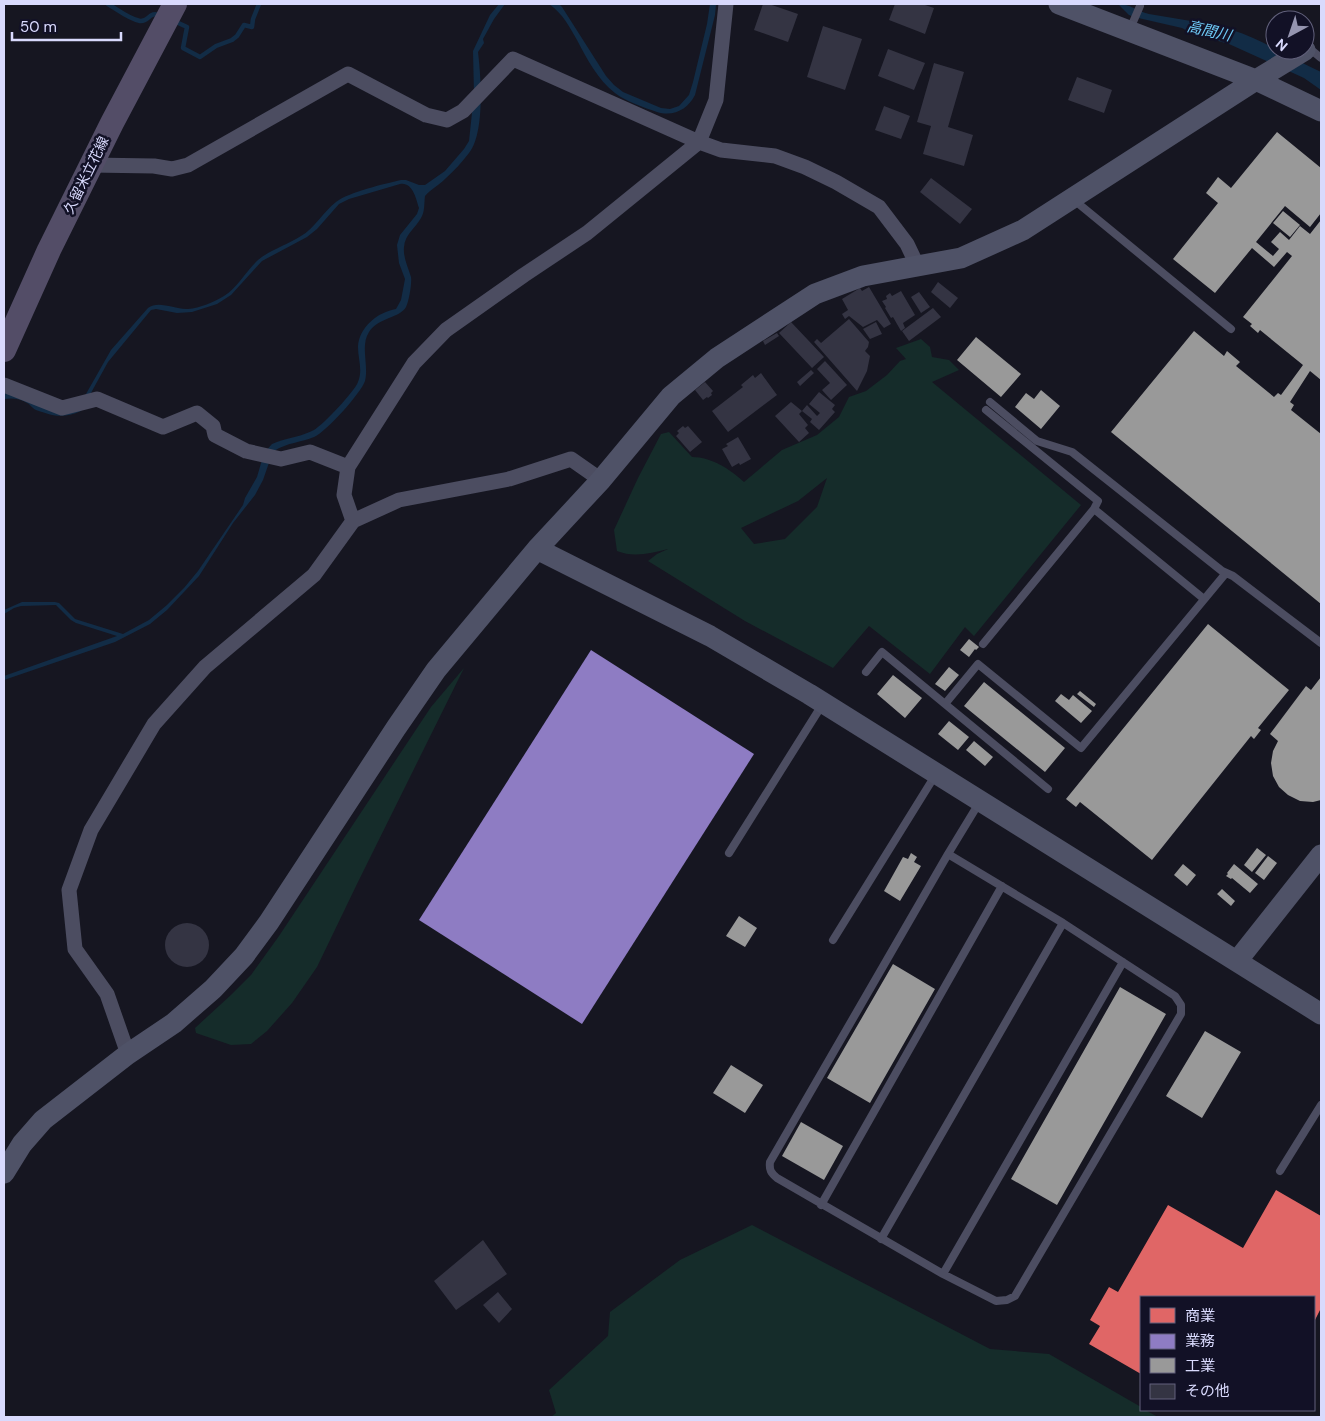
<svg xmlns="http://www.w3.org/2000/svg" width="1325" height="1421" font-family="'DM Sans','Noto Sans JP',sans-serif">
<rect width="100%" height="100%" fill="#161621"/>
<path fill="#152c2a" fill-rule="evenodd" d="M921,339L930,347L932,357L949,360L959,370L932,382L1081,505L974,636L965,627L930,674L869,626L833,668L745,621L648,561L657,554L668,549C651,553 634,558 617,551L614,530L638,478L661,434L669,432L692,457C712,457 731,470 744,482L782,450L817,435L839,417L849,397L866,391L887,375L900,361L906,359L896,348ZM827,478L817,507L785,539L754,544L741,528L798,501Z
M464,668L357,884L317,967L292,1003L267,1031L251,1044L231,1045L196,1033L195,1028L232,994L251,975L279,936L431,707Z
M752,1225L990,1349L1049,1354L1141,1407V1410H1145L1158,1417H551L556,1413L549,1390L608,1336L610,1312L680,1260Z"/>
<path fill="#122c46" d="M499,4H505L494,19L483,39L484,43L478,52C481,77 485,133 469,153C462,162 454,171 445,179C439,185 431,189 425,196C424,203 425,212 421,218C415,229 405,234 404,247C403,258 408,267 411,277C412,283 409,301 406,307C400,318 379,317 369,332C360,346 369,365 365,381C361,393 326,432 314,437C302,442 286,443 274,451L271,457L263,480L255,495L233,523L199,576L167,610L150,624L115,642L4,680V676L117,636L76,623L71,620L56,605L21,606L14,608L4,614V610L22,602H55L59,603L75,619L123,634L149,620L167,605L184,588L198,571L243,505L245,498L257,477L264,453L272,444L277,442C288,438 303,436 314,430C323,425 355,391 358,382C363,370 358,359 358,347C359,327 378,312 396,309L401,300L405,279L399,263L397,245L400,235L417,214L419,208C416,199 413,182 400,184L349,199L339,204L317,229L307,237L262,261L231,295L217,304L192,312L177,313L156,309L151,310L108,362L81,411C63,419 53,416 36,410C32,408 30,404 27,403C19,398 12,398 4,399V390L78,408L111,350L148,308C159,300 175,310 188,309C200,308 214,302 224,296C238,287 246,271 258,260C270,250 287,245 301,236C315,228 323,212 336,202C349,192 384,184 401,180H406L419,185H425L445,171L464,149L469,141L474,94L473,51L490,15Z
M549,4H559L562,7L606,76L614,85L623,92L661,108L670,109L679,106L689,95L693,82L707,24L710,4H716L715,15L695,95C688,109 674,117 657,112C645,108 625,101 615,93C598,80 587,59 577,40C568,25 564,15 549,4Z
M1118,4C1130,4 1137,11 1149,14C1177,19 1205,22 1232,30C1264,40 1291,59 1321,72V90L1304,78L1229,44L1193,34L1182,28L1134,17L1129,15Z"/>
<path fill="#e06666" d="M1276,1190L1321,1216V1308L1314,1322V1297H1141V1374L1089,1344L1100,1326L1090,1320L1109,1287L1118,1292L1168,1205L1243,1248Z"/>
<path fill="#8e7cc3" d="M591,650L754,754L582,1024L419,920Z"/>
<path fill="#999" d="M1277,132L1321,168V213L1310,227L1285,206L1256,242L1273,256L1279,249L1271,242L1280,232L1289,240L1300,226L1310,234L1321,220V380L1310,371L1290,402L1294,405L1291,410L1321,434V604L1111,432L1194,331L1224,356L1227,351L1240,362L1236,366L1274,397L1278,393L1281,395L1303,365L1260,330L1258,333L1250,326L1252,324L1243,317L1292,256L1287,252L1274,267L1252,248L1215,293L1173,259L1218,203L1206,193L1218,177L1231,188Z
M1283,211L1300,225L1290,237L1273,223Z
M976,337L1021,374L1001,397L957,360Z
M1041,390L1060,406L1041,429L1015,407L1026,393L1034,399Z
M1208,624L1289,690L1258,728L1261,730L1254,739L1251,736L1152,860L1080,802L1076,807L1066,799Z
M969,639L979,647L976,650L975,649L969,657L960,650Z
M949,667L959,675L945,691L935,684Z
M893,675L922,698L905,718L877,694Z
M1321,677V800L1313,802L1300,801L1288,795L1279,787L1273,776L1271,763L1273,751L1278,741L1270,734L1306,686L1311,690Z
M984,682L1065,748L1045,772L964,706Z
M1080,691L1096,704L1094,707L1077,694Z
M1061,694L1069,700L1073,695L1092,711L1081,723L1055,701Z
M949,721L969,737L958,750L938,734Z
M974,741L993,757L985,766L966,750Z
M1257,848L1266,855L1252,872L1244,865Z
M911,853L917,857L914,862L921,866L900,901L884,891L903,857L908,859Z
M1268,856L1277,863L1264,880L1255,873Z
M1183,864L1196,875L1187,886L1174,875Z
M1234,864L1258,884L1250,893L1232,878L1231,879L1226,876L1228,874L1227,873Z
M1222,889L1235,901L1231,906L1217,894Z
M739,916L757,928L745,947L726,936Z
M893,964L935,989L870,1103L827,1078Z
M1120,987L1166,1014L1057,1205L1011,1179Z
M1205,1031L1241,1052L1202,1118L1166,1096Z
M731,1065L763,1085L745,1113L713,1093Z
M801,1122L843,1146L824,1180L782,1156Z"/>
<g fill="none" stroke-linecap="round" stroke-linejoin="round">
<path stroke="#122c46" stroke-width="4.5" d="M108,4C118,10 129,19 140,21C150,22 148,10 162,16
M174,21L187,27L183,48L200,57L216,46L232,40L237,36L244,25L252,27L253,19L259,4"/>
</g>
<path fill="#343443" d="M763,4H769L798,14L788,42L754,30Z
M895,4H922L934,8L925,34L889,20Z
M823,26L862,39L845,90L807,77Z
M888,49L925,63L914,90L878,76Z
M934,63L964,72L948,127L973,135L964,166L923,154L931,126L917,122Z
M1077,77L1112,90L1104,113L1068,100Z
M884,106L910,116L901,139L875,130Z
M931,178L972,209L960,224L920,192Z
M938,282L958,298L950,308L931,292Z
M869,287L891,324L884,328L877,320L863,327L849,316L845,319L842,314L848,310L842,299L860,288L862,291Z
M901,291L915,315L903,323L905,328L901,331L893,317L891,318L885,308L886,307L882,301L887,299L886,296L890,293L892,296Z
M919,292L930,307L921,313L911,297Z
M933,308L941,317L909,341L902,331Z
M849,319L869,342L868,347L865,351L870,356L867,371L857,391L814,342L817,339L821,343Z
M791,322L824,357L812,368L779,333Z
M876,322L882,334L870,339L863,329Z
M777,333L779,336L765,345L763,341Z
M825,361L847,385L831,400L822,390L830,383L817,369Z
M811,370L814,373L800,386L797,382Z
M761,373L777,395L728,432L712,411L743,387L741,385L753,375L755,378Z
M705,382L713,391L711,393L712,395L708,398L707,397L703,400L695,390Z
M819,392L835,405L832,409L835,412L819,430L810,422L812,419L802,411L807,405L817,416L820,413L809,404Z
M791,402L802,411L799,414L808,425L805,428L809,433L799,442L775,416Z
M683,426L685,428L688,426L702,442L690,452L676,436L679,433L677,431Z
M738,437L751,459L740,465L739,463L732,467L722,449L728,446L726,444Z
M165 945a22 22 0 1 1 44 0a22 22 0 1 1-44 0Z
M483,1240L507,1274L456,1310L434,1281Z
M498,1292L512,1309L499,1323L483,1305Z"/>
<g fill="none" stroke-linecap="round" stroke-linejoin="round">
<path stroke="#4c4d61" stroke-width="8" d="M1130,29L1140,6
M1309,48L1321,58
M1074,200L1231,329
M990,402L1037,441L1072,452L1222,571L1233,576L1321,643
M1094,509L1204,599
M983,644L1094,509L1098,501L986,410
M866,672L882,652L1048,789
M945,704L978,664L1081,748L1226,573
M729,853L822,705
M948,854L1063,923L1175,996L1181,1005V1014L1015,1296L1007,1300L996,1301L943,1274L777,1178C771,1173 769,1170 770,1162L948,854L979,803
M833,940L936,774
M1280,1171L1321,1105
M821,1205L1002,886
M881,1239L1063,923
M943,1274L1123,962"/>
<path stroke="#4c4d61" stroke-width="15" d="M91,165L154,166L172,169L188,165L348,74L426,115L447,120L463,111L513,59L699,142L721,150L775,156L805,167L836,182L879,207L907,244L917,265
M4,385L62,408L97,399L163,427L197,413L213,426L215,435L246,451L281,459L310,452L348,467
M353,521L344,495L348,467L414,363L446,330L524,275L587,233L699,142L716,100L726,4
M128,1054L107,994L75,949L69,890L91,830L154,724L205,667L314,575L353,521L399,500L509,479L571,459L601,480"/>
<path stroke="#4f5267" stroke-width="21" d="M1059,4L1256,80L1321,111
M537,549L710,636L809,694L1321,1014
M1237,961L1321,855
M4,1173L22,1144L43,1120L128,1054L174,1023L213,989L244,956L269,922L396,728L436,670L537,549L601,480L671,396L717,358L815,294L863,276L961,258L1023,230L1256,80L1305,50"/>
<path stroke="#534d67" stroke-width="24" d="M4,350L49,250L112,123L175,4"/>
</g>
<g text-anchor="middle" stroke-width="5" stroke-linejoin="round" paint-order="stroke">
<g font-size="14" fill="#d9dafd" stroke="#121126">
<text transform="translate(86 175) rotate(-64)" y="5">久留米立花線</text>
</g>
<g font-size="15" font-style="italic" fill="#6ecaf6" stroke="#121126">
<text transform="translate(1209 31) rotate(13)" y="5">高間川</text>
</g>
</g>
<rect width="1325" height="1421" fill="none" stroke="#d9dafd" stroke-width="10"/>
<rect x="1140" y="1296" width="175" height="115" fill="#121126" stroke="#62617c"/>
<rect x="1150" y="1308" width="25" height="15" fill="#e06666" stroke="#62617c"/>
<text x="1185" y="1321" font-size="15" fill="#d9dafd">商業</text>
<rect x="1150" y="1334" width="25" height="15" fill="#8e7cc3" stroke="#62617c"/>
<text x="1185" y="1346" font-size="15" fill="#d9dafd">業務</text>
<rect x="1150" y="1358" width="25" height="15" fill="#999999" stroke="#62617c"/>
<text x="1185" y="1371" font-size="15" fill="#d9dafd">工業</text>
<rect x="1150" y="1384" width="25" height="15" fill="#343443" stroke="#62617c"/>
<text x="1185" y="1396" font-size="15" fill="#d9dafd">その他</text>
<g transform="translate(1290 35) rotate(220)"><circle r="24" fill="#121126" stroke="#62617c"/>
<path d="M0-4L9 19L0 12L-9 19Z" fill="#9595b0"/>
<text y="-8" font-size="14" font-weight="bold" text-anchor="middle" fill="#d9dafd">N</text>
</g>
<path d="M12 32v8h109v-8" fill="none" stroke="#d9dafd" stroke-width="2.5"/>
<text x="20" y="32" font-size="15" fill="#d9dafd" stroke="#121126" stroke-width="4" paint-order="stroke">50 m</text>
</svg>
